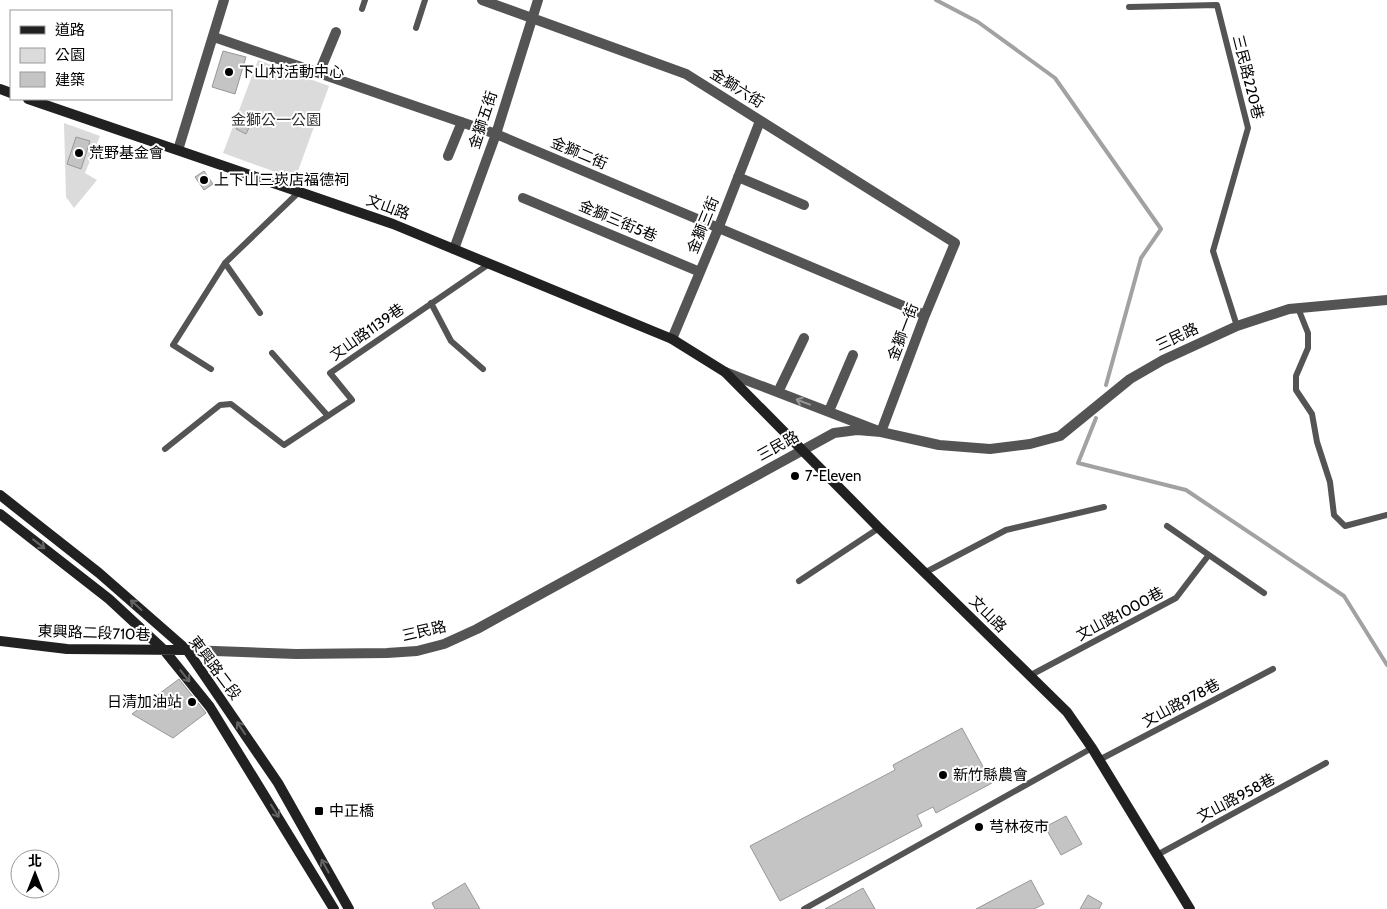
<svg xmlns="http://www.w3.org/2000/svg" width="1387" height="909" font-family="Cabin,'Noto Sans TC',sans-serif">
<rect width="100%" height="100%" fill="#fff"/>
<path fill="#dbdbdb" d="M258,60L329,86L295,179L223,153Z
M64,123L100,136L85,173L97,180L74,208L66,197Z"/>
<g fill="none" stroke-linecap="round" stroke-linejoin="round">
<path stroke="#a2a2a2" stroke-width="4" d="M936,0L978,22L1055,78L1161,229L1141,258L1106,385
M1096,418L1078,463L1186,490L1344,596L1387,665"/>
</g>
<path fill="#c4c4c4" stroke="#989898" d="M223,51L246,57L235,94L212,87Z
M240,119L251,123L246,134L236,129Z
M76,137L90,141L81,169L67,164Z
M204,171L213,184L204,190L195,177Z
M179,679L206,713L173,738L132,714Z
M962,728L992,783L936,813L933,807L917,815L922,826L780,901L750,846L895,770L893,765Z
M1066,816L1082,844L1061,855L1045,827Z
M1031,880L1044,904L1034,909H976Z
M465,883L480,909H435L432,903Z
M863,888L875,909H825Z
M1088,895L1102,903L1099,909H1080Z"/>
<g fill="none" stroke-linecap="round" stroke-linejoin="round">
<path stroke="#545454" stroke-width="6" d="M1129,7L1217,5L1248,128L1213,251L1237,326
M362,9L365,0
M416,28L425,0
M225,263L260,313
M431,303L451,341L483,369
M1298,308L1308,333V348L1296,376V390L1312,414L1317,442L1330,482L1334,515L1345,526L1387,515
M272,353L328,416
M211,369L173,345L225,263L299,192
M165,449L220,405L231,404L284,445L352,400L330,373L489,264
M1167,526L1264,593
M926,572L1006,530L1104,507
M799,581L879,528
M1029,676L1176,598L1208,556
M1099,760L1273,669
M1157,855L1326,763
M804,909L1092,748"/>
<path stroke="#545454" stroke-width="10" d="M482,0L686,74L955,243L925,315L881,432L725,372
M214,37L496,134L925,315
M319,73L336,32
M178,150L224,0
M448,156L462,122
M738,177L804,205
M523,198L700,272
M454,249L496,134L538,0
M672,339L718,229L760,121
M778,392L804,338
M829,411L853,355
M187,650L296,654L387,653L417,651L444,644L477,629L834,433L857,430L881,432L939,445L990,449L1030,444L1060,436L1130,379L1163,360L1237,326L1289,309L1387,300"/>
<path stroke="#212121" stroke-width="10" d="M0,89L11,93
M28,99L393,224L672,339L725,372L879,528L1067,712L1092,748L1190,909
M0,495L99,573L187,650L278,783L349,909
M0,514L109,599L164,650L210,707L334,909
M0,641L67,649L187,650"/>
</g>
<defs><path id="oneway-shaft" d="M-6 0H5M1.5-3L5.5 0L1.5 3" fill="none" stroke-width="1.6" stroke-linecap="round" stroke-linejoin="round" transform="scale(1.25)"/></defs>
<use stroke="#989898" href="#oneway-shaft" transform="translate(803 402) rotate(-159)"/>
<g stroke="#646464">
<use href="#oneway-shaft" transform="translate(39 544) rotate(38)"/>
<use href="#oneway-shaft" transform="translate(136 605) rotate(-138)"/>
<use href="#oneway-shaft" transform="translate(185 676) rotate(51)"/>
<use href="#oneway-shaft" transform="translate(241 728) rotate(-124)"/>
<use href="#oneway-shaft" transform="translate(275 811) rotate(58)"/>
<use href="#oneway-shaft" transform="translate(325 866) rotate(-119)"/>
</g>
<g fill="#000" stroke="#fff" stroke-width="2">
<circle cx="229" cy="72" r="5"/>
<circle cx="79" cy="153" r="5"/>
<circle cx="204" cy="180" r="5"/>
<circle cx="795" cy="476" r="5"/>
<circle cx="192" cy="702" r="5"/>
<circle cx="943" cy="775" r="5"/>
<rect x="314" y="806" width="10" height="10" rx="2.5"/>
<circle cx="979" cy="827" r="5"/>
</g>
<g text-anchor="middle" stroke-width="4" stroke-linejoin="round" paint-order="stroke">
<g font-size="15" fill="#000" stroke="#fff" text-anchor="start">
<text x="239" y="77">下山村活動中心</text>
<text x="89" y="158">荒野基金會</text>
<text x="214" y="185">上下山三崁店福德祠</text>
<text x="805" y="481">7-Eleven</text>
<text x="182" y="707" text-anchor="end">日清加油站</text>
<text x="953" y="780">新竹縣農會</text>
<text x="329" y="816">中正橋</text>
<text x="989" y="832">芎林夜市</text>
</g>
<g font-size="15" fill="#000" stroke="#fff">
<text transform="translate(1248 77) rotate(76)" y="5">三民路220巷</text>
<text transform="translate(737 88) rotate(32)" y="5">金獅六街</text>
<text transform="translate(483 120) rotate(-72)" y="5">金獅五街</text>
<text transform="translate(579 153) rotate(23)" y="5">金獅二街</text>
<text transform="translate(388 207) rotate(20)" y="5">文山路</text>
<text transform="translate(618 221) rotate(23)" y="5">金獅三街5巷</text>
<text transform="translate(703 225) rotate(-68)" y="5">金獅三街</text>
<text transform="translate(367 332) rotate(-35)" y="5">文山路1139巷</text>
<text transform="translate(903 332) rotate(-69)" y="5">金獅一街</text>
<text transform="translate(1177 337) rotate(-25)" y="5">三民路</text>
<text transform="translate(778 446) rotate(-29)" y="5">三民路</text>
<text transform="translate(988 614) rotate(45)" y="5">文山路</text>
<text transform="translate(1120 614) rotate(-28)" y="5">文山路1000巷</text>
<text transform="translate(424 631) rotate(-13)" y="5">三民路</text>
<text transform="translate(94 633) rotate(2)" y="5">東興路二段710巷</text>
<text transform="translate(215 668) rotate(53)" y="5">東興路二段</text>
<text transform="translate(1181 703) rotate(-28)" y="5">文山路978巷</text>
<text transform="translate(1236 798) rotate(-28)" y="5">文山路958巷</text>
</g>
<g font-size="15" fill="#323232" stroke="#fff">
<text x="276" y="125">金獅公一公園</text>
</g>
</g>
<rect x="10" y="10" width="162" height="90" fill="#ffffff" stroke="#999999"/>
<rect x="20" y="26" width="25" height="8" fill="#212121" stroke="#999999"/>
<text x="55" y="35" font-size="15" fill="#000000">道路</text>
<rect x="20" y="48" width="25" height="15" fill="#dbdbdb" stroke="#999999"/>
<text x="55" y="60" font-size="15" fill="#000000">公園</text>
<rect x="20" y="72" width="25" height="15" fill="#c4c4c4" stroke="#999999"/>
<text x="55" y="85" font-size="15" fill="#000000">建築</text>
<g transform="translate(35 874)"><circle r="24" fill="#ffffff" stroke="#999999"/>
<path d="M0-4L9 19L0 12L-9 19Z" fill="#000000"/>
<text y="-8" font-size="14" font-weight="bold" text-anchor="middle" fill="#000000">北</text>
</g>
</svg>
